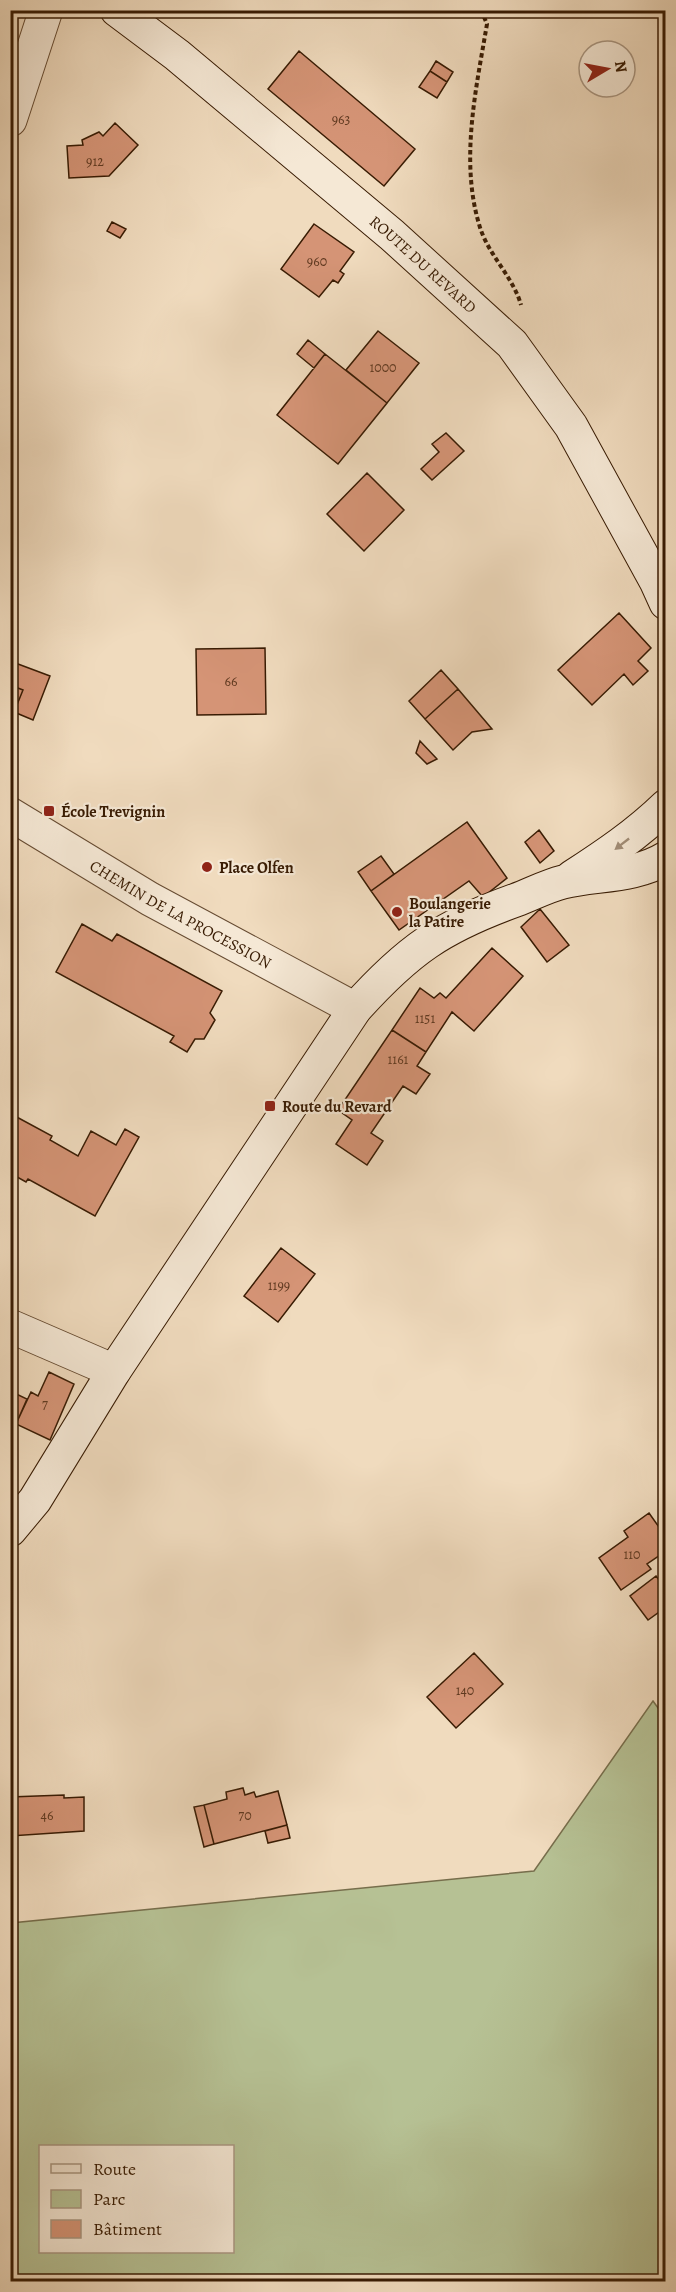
<svg xmlns="http://www.w3.org/2000/svg" width="676" height="2292" font-family="Alegreya,serif">
<rect width="100%" height="100%" fill="#f0dbbe"/>
<filter id="stains"><feTurbulence type="fractalNoise" baseFrequency=".00333" numOctaves="4"/><feColorMatrix values="0 0 0 0 .2 0 0 0 0 .09 0 0 0 0 .02 0 0 0 .5 -.17"/></filter>
<radialGradient id="worn" r=".72"><stop offset=".6" stop-color="#630" stop-opacity="0"/><stop offset="1" stop-color="#630" stop-opacity=".3"/></radialGradient>
<path fill="#b6c194" stroke="#776e4c" stroke-width="1.5" fill-rule="evenodd" d="M653,1701L666,1719L665,2281H11V1923L534,1871ZM40,2146H232V2252H40Z"/>
<path fill="#d59476" stroke="#381b03" stroke-width="1.5" d="M299,51L415,149L384,186L268,89Z
M436,61L453,72L447,82L430,71Z
M430,71L447,82L437,98L419,87Z
M115,123L138,145L109,176L69,178L67,146L83,145L82,140L99,132L103,136Z
M112,222L126,229L120,238L107,231Z
M314,224L354,252L340,271L344,274L338,283L333,280L319,297L281,269Z
M378,331L419,363L387,403L346,370Z
M308,340L325,354L314,368L297,354Z
M325,354L387,403L338,464L277,415Z
M446,433L464,451L432,480L421,469L439,452L432,444Z
M367,473L404,510L364,551L327,514Z
M619,613L651,648L638,661L648,671L633,685L624,674L592,705L558,670Z
M265,648L266,714L197,715L196,649Z
M10,661L50,676L33,720L14,712L23,690L10,685Z
M441,670L458,689L425,719L409,701Z
M10,685L23,690L10,722Z
M458,689L492,729L472,732L453,750L425,719Z
M420,741L437,759L427,764L416,753Z
M467,822L507,878L483,897L469,881L399,930L371,891Z
M539,830L554,851L540,863L525,842Z
M381,856L394,874L371,891L358,872Z
M540,909L569,945L547,962L521,927Z
M82,924L112,941L117,934L222,991L210,1013L215,1020L204,1039H195L187,1052L170,1042L174,1036L56,972Z
M492,948L523,976L474,1031L452,1012L426,1052L392,1030L420,988L434,998L440,993L446,998Z
M392,1030L426,1052L417,1066L430,1074L416,1094L403,1086L371,1133L383,1141L367,1165L336,1144L352,1120L338,1110Z
M13,1115L52,1136L50,1140L78,1156L91,1131L116,1145L125,1129L139,1137L95,1216L28,1179L26,1182L10,1173Z
M281,1248L315,1274L278,1322L244,1296Z
M49,1372L74,1384L50,1440L16,1424L31,1392L38,1396Z
M10,1391L27,1399L16,1424L10,1421Z
M649,1513L666,1537V1551L647,1564L651,1569L621,1590L599,1558L628,1537L624,1531Z
M656,1576L666,1589V1607L648,1620L630,1596Z
M474,1653L503,1684L456,1728L427,1697Z
M243,1788L245,1795L254,1792L256,1797L278,1791L287,1825L214,1844L204,1805L227,1799L226,1792Z
M64,1795V1798L84,1797V1831L10,1836V1797Z
M204,1805L214,1844L204,1847L194,1807Z
M287,1825L290,1838L268,1843L265,1831Z"/>
<g fill="none" stroke-linecap="round" stroke-linejoin="round">
<g stroke="#664b32" stroke-width="35">
<g id="minor">
<path d="M10,120L46,10"/>
<path id="s1" d="M10,814L150,899L355,1009"/>
<path d="M10,1326L114,1371"/>
</g>
</g>
<g stroke="#381b03" stroke-width="35">
<g id="secondary">
<path id="s2" d="M117,10L177,55L392,235L512,344L571,426L656,581L666,603"/>
<path d="M572,877C606,855 637,834 666,806"/>
<path d="M10,1530L35,1500L114,1371L355,1009C408,950 441,927 516,900C532,894 547,886 563,882C597,874 635,877 666,858"/>
</g>
</g>
<path stroke="#381b03" stroke-width="4" stroke-dasharray="4.5 3" stroke-linecap="butt" d="M481,10L487,24C476,89 460,160 479,224C487,254 513,276 521,305"/>
<use href="#minor" stroke="#f5e8d5" stroke-width="33"/>
<use href="#secondary" stroke="#f5e8d5" stroke-width="33"/>
</g>
<defs><path id="oneway-solid" d="M-6-.8H1V-3.2L6.5 0L1 3.2V.8H-6Z" transform="scale(1.5)"/></defs>
<use fill="#a08c76" href="#oneway-solid" transform="translate(622 844) rotate(142)"/>
<g fill="#8f2418" stroke="#f5e8d5" stroke-width="2">
<rect x="43" y="805" width="12" height="12" rx="3"/>
<circle cx="207" cy="867" r="6"/>
<circle cx="397" cy="912" r="6"/>
<rect x="264" y="1100" width="12" height="12" rx="3"/>
</g>
<g text-anchor="middle" stroke-width="4.5" stroke-linejoin="round" paint-order="stroke">
<g font-size="14" fill="#5f3920">
<text x="341" y="124">963</text>
<text x="95" y="166">912</text>
<text x="317" y="266">960</text>
<text x="383" y="372">1000</text>
<text x="231" y="686">66</text>
<text x="425" y="1023">1151</text>
<text x="398" y="1064">1161</text>
<text x="279" y="1290">1199</text>
<text x="45" y="1409">7</text>
<text x="632" y="1559">110</text>
<text x="465" y="1695">140</text>
<text x="47" y="1820">46</text>
<text x="245" y="1820">70</text>
</g>
<g font-size="16" fill="#381b03" stroke="#f5e8d5">
<text dy="6" stroke="none"><textPath href="#s2" startOffset="398">ROUTE DU REVARD</textPath></text>
<text dy="6" stroke="none"><textPath href="#s1" startOffset="198">CHEMIN DE LA PROCESSION</textPath></text>
</g>
<g font-size="16" font-weight="bold" fill="#381b03" stroke="#f5e8d5" text-anchor="start">
<text x="61" y="817">École Trevignin</text>
<text x="219" y="873">Place Olfen</text>
<text x="409" y="909">Boulangerie<tspan x="409" dy="18">la Patire</tspan></text>
<text x="282" y="1112">Route du Revard</text>
</g>
</g>
<rect width="676" height="2292" fill="none" stroke="#f0dbbe" stroke-width="36"/>
<rect x="12" y="12" width="652" height="2268" fill="none" stroke="#381b03" stroke-width="3"/>
<rect x="18" y="18" width="640" height="2256" fill="none" stroke="#381b03" stroke-width="1.5"/>
<rect x="39" y="2145" width="195" height="108" fill="#f5e8d5" stroke="#a99681" stroke-width="1.5"/>
<rect x="51" y="2164" width="30" height="9" fill="#f5e8d5" stroke="#a99681" stroke-width="1.5"/>
<text x="93" y="2175" font-size="18" fill="#381b03">Route</text>
<rect x="51" y="2190" width="30" height="18" fill="#b6c194" stroke="#a99681" stroke-width="1.5"/>
<text x="93" y="2205" font-size="18" fill="#381b03">Parc</text>
<rect x="51" y="2220" width="30" height="18" fill="#d59476" stroke="#a99681" stroke-width="1.5"/>
<text x="93" y="2235" font-size="18" fill="#381b03">Bâtiment</text>
<g transform="translate(607 69) rotate(80)"><circle r="28" fill="#f5e8d5" stroke="#a99681" stroke-width="1.5"/>
<path d="M0-4.5L10 22L0 15L-10 22Z" fill="#8f2418"/>
<text y="-9" font-size="16" font-weight="bold" text-anchor="middle" fill="#381b03">N</text>
</g>
<rect width="100%" height="100%" filter="url(#stains)"/>
<rect width="100%" height="100%" fill="url(#worn)"/>
</svg>
